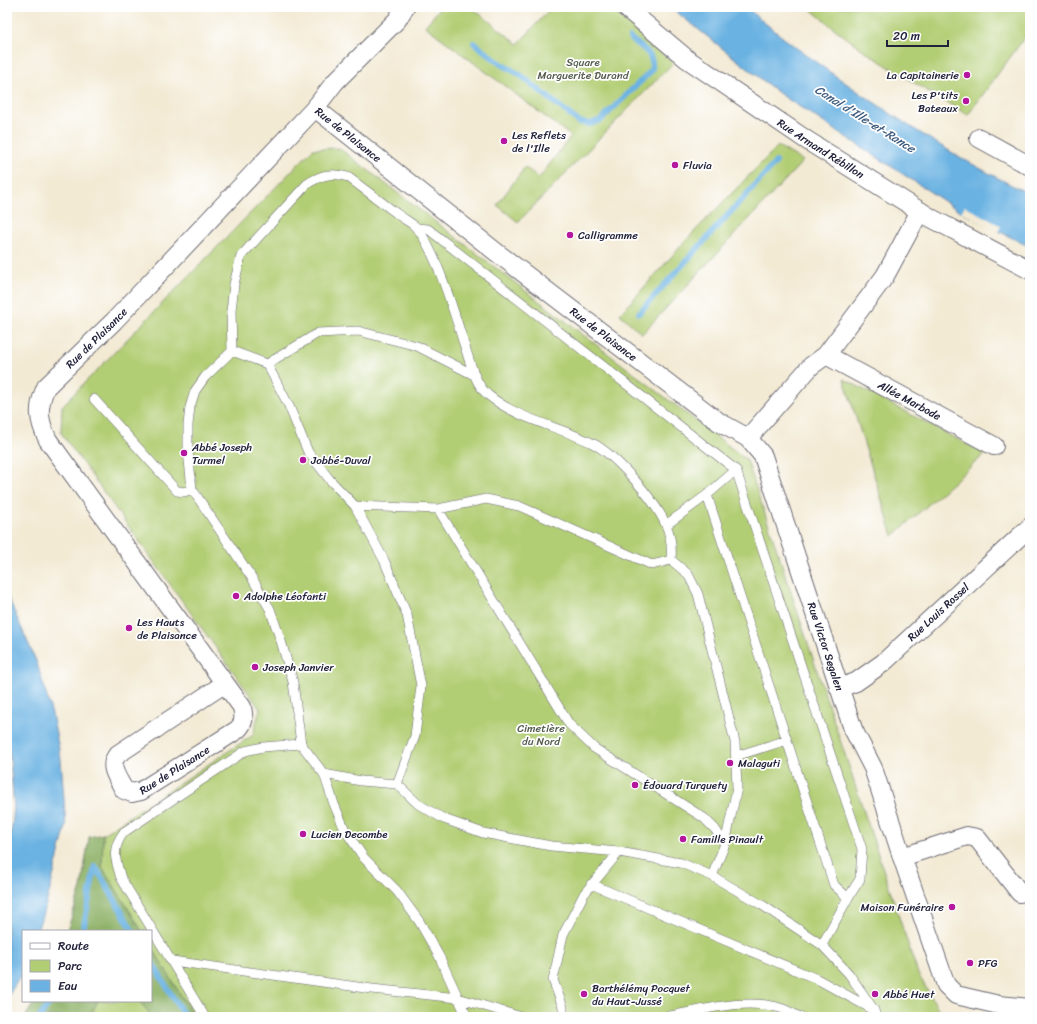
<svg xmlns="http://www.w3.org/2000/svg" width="1037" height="1024" font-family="Sriracha,sans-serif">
<rect width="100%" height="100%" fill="#fff"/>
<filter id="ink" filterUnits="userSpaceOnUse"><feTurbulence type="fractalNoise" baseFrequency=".025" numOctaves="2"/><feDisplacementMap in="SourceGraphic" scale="8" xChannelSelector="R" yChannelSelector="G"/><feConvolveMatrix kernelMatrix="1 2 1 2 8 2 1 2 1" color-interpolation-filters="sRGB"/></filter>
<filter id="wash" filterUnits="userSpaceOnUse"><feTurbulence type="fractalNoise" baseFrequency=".012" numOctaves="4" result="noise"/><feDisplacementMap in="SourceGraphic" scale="16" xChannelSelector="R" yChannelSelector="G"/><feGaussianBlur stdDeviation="0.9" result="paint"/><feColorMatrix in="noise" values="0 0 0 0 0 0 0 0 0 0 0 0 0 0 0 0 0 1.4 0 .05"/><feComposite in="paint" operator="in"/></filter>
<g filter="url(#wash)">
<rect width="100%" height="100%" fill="#f3ead4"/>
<path fill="#b2ce74" stroke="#6a7858" d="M441,7H471L518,44L552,7H609L673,63L518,222L497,205L525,167L539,178L571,136L425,26Z
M808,7H1030V30L968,115C912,82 857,50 808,7Z
M778,146L803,161L642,334L620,314L691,235Z
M339,148L747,460L918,974L943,1017H194L151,946V931H142L102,867L103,834L253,735L260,709L61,433L62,406L313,149Z
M844,379L985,454L893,536Z
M98,1001H139L153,1017H89Z"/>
<path fill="#8db166" stroke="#586a50" d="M103,834L102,867L142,931H67L81,888L89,837Z
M151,946L194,1017H153L139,1001H151Z
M35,1001H98L89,1017H25Z"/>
<path fill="#6bb2e2" stroke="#466a8e" d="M670,7H746C787,43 832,74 878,105C926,138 977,169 1030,194V247L961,212L780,94Z
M7,595L37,663L52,714L61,759L66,826L47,901L37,931H23V972L7,998V866L14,808L9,748L7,739Z"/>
<path fill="#f3ead4" d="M965,206L1001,226L998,232L961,212Z"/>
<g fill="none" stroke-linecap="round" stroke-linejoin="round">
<path stroke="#6bb2e2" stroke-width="6" d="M474,43L501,64L519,74L579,122L590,124L601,120L652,70C654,52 643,49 630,38
M639,313L776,162
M95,866L133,931
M83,931L95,866
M151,961L185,1017
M40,1017L51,1001"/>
</g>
</g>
<g filter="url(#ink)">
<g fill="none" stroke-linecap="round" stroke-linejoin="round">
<g stroke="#6b6871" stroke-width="10">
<path id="service" d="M416,228L428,229L736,470L862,849L860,879L848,898
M232,351L267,364L289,406L308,452L330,480L355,506L384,560L407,615L421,686L415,736L397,784
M267,364L318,333L358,331L417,346L474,375
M94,399L177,491L184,492L192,489
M707,495L834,885L848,898L822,945
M355,506L438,509L486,499L519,506L652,565L671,560
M438,509L569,724L594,748L704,818L715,829L725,844L712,876L762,905L822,945L849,974L874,1010L876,1017
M666,525L707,495L736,470
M736,756L787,740
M324,774L361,781L397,784L418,804L444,819L483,833L551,846L619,852L681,863L712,876
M591,884L817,979L872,1009
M172,961L372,989L458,998L521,1017
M205,1017L121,878C115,859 111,849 124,832L245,751L263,747L301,744
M467,1017L439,956L419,921L397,891L364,858L345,830L334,804L324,774L301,744L293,682L281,641L270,609L252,578L192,489L188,451V425L190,407L195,391L205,377L232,351L231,311L234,284L241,256L307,184C321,175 331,172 348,177C364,189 380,201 396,213C402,218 410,222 416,227C435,248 455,315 464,344C470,361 474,383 488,395C519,420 558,426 592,443C616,455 655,500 666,525C671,536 672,548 671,560L688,574L698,594L735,742L737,788L725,844
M563,1017V1007L553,980L563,935L584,894L619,852
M664,1017C701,1011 744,997 780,1008C787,1010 794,1014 800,1017"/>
</g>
<g stroke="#6b6871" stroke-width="20">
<g id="minor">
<path id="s1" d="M625,7L687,59L808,141L931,218L1030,270"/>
<path d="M315,108L335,82L397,20L405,7"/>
<path d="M979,138L1030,166"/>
<path id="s2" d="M826,355L994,446"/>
<path id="s3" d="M748,438L763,456L853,729L873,768L902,857L946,985L956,995L999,1005L1030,1008"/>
<path id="s4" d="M224,684L118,754C107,766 118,778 124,790L132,793L141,791L237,730C245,723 244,717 242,707L48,440C38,420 37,407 46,387L114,321L315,108L496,252L719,422L748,438L811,366L826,355L885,276L920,211"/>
<path id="s5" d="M839,688L856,682L883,663L1030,527"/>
<path d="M902,857L967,836L977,838L1020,893"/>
</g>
</g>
<use href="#service" stroke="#fff" stroke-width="9"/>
<use href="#minor" stroke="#fff" stroke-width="18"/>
</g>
</g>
<g fill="#b5179e" stroke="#fff" stroke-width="1.5">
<circle cx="967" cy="75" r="4"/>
<circle cx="966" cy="101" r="4"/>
<circle cx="504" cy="141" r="4"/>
<circle cx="675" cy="165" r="4"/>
<circle cx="570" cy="235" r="4"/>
<circle cx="184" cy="453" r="4"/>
<circle cx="303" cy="460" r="4"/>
<circle cx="236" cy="596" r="4"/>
<circle cx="129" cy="628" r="4"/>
<circle cx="255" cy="667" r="4"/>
<circle cx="730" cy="763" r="4"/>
<circle cx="635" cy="785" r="4"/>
<circle cx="303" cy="834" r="4"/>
<circle cx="683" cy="839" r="4"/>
<circle cx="952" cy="907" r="4"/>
<circle cx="970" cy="963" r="4"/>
<circle cx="584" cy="994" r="4"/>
<circle cx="875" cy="994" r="4"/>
</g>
<g text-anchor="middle" stroke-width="3.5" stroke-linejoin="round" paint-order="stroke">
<g font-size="11" fill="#545e4f" stroke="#fff">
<text x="583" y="66">Square<tspan x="583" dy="13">Marguerite Durand</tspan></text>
<text x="541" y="732">Cimetière<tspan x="541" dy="13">du Nord</tspan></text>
</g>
<g font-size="11" fill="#22223b" stroke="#fff" text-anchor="start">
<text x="959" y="79" text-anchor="end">La Capitainerie</text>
<text x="958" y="99" text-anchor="end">Les P'tits<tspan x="958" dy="13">Bateaux</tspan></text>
<text x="512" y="139">Les Reflets<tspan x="512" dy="13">de l'Ille</tspan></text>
<text x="683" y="169">Fluvia</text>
<text x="578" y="239">Calligramme</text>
<text x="192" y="451">Abbé Joseph<tspan x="192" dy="13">Turmel</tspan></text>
<text x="311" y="464">Jobbé-Duval</text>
<text x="244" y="600">Adolphe Léofanti</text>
<text x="137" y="626">Les Hauts<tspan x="137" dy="13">de Plaisance</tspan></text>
<text x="263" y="671">Joseph Janvier</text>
<text x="738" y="767">Malaguti</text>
<text x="643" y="789">Édouard Turquety</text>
<text x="311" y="838">Lucien Decombe</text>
<text x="691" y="843">Famille Pinault</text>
<text x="944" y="911" text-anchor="end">Maison Funéraire</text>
<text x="978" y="967">PFG</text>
<text x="592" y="992">Barthélémy Pocquet<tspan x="592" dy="13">du Haut-Jussé</tspan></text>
<text x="883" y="998">Abbé Huet</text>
</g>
<g font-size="11" fill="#22223b" stroke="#fff">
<text dy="4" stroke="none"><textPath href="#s4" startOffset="1139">Rue de Plaisance</textPath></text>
<text dy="4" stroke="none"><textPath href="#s1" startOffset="242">Rue Armand Rébillon</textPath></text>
<text dy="4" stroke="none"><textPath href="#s4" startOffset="1463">Rue de Plaisance</textPath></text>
<text dy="4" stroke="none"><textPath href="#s4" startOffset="779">Rue de Plaisance</textPath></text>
<text dy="4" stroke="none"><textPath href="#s2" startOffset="95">Allée Marbode</textPath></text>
<text dy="4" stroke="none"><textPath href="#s5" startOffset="126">Rue Louis Rossel</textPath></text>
<text dy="4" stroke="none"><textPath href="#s3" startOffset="224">Rue Victor Segalen</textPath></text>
<text dy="4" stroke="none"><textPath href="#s4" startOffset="224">Rue de Plaisance</textPath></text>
</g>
<g font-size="12" font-style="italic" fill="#3f5c7e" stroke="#fff">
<text transform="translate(865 119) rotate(32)" y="4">Canal d'Ille-et-Rance</text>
</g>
</g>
<rect width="1037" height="1024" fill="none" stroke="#fff" stroke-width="24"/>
<rect x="22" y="930" width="130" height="72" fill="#ffffff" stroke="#a7a7b1"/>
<rect x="30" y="943" width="20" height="6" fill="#ffffff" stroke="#a7a7b1"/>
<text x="58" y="950" font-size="12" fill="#22223b">Route</text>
<rect x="30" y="960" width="20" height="12" fill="#b2ce74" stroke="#a7a7b1"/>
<text x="58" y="970" font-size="12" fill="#22223b">Parc</text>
<rect x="30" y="980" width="20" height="12" fill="#6bb2e2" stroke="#a7a7b1"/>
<text x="58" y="990" font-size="12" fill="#22223b">Eau</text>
<path d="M887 40v6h61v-6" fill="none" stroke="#22223b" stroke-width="2"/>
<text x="893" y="40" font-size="12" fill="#22223b" stroke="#ffffff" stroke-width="3" paint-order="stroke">20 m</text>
</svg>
